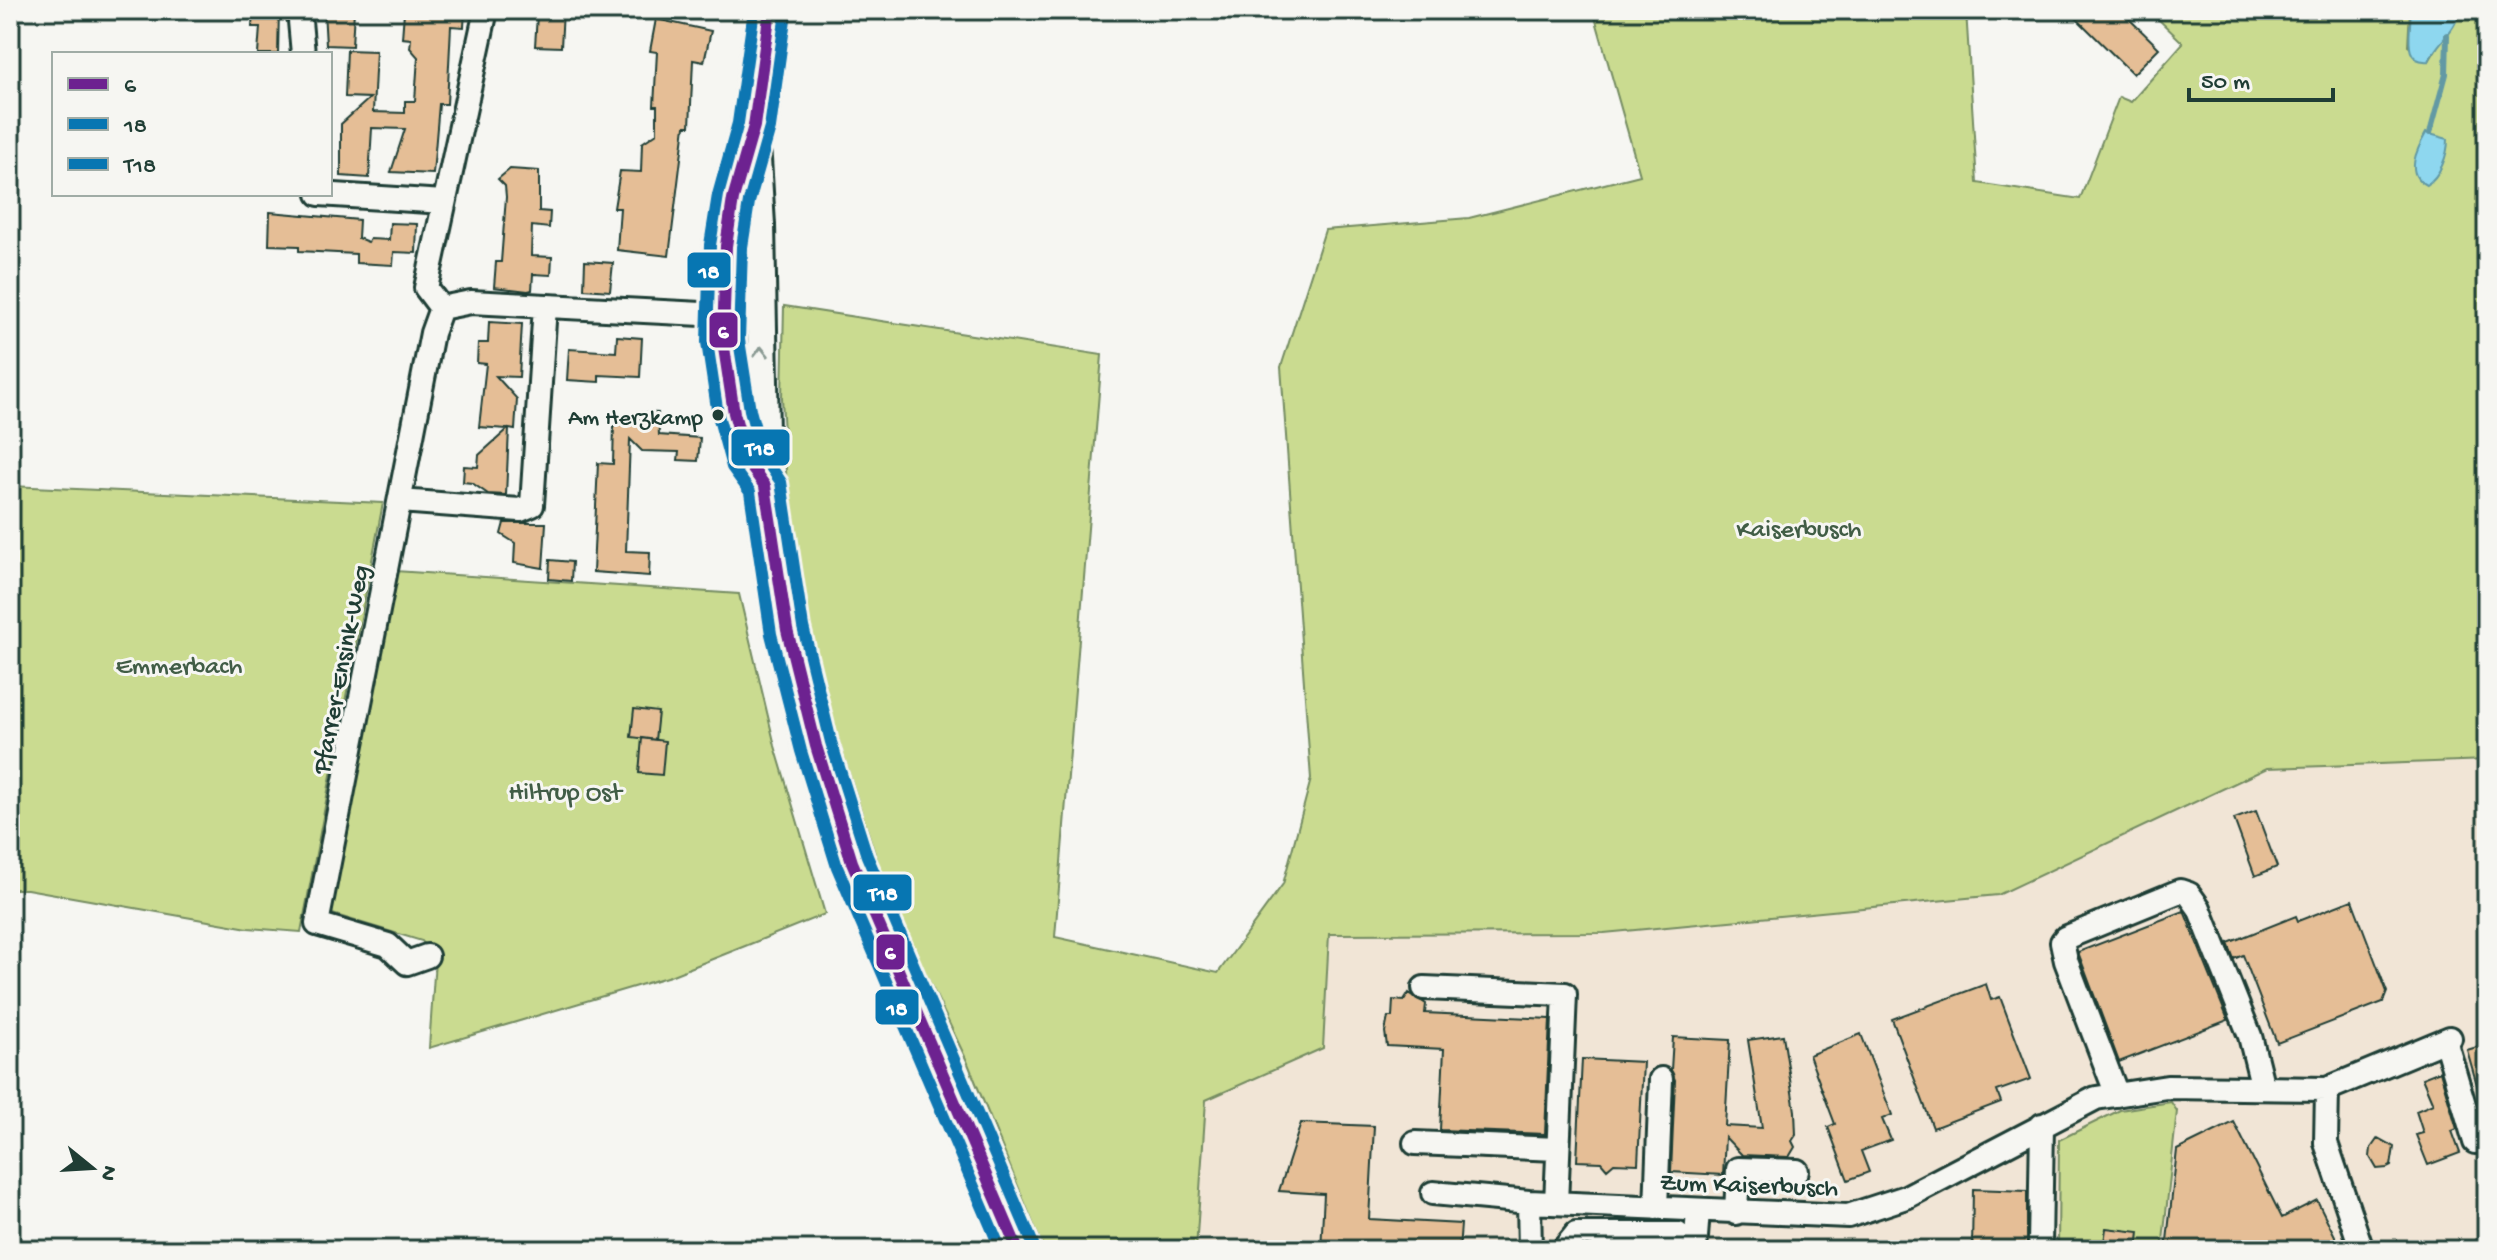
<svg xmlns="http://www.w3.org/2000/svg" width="2497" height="1260" font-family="'Gochi Hand',sans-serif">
<rect width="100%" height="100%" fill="#f6f6f2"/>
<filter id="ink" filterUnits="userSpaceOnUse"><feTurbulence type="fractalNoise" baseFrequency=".0125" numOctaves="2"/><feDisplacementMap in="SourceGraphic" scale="16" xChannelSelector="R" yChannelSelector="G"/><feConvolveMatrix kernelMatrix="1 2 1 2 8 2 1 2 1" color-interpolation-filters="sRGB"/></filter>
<g filter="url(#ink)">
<path fill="#f1e5d6" d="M2487,760V1241L2464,1250H1196L1206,1100L1323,1048L1329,934L1604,933L1998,895L2267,768Z"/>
<path fill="#cadb90" stroke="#748c62" stroke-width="2" d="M1593,10H1966L1977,183L2080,199L2119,97L2131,102L2183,43L2155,16L2161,10H2410L2408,46L2429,61L2459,10H2487V760L2267,768L1998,895L1604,933L1329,934L1323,1048L1206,1100L1196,1250H1044L967,1061L888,894L826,701L810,634L787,489L782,398L784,306L1102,355L1055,937L1218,973L1283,884L1311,779L1281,367L1325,230L1469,218L1640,175Z
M10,486L383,503L301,932L248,928L27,889H10Z
M395,571L739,594L775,746L825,914L670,976L429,1048L435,960L422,941L329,913Z
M2171,1102L2177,1111L2162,1250H2058L2059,1140L2120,1110Z"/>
<path fill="#8ed7ef" stroke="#6299a4" stroke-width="2" d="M2410,10H2459C2457,32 2437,41 2429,61C2399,64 2413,27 2410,10Z
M2426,133L2448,139C2448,155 2440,177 2426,185C2404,174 2417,149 2426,133Z"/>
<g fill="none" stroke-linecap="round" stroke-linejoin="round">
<path stroke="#6299a4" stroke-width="6" d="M2430,133L2446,74L2447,35"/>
</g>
<path fill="#e5be96" stroke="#1f3d34" stroke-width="2" d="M253,10H279L278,54H258L260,27H252Z
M324,10H354L352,46L326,45Z
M437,10H465L464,27L451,26L447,104H439L433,174L391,172L405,129L372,128L369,178L341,176V124L370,98L345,97L347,50L376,51L373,112L405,113V101H415L418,57L410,48L411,39L402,38L404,12L437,14Z
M542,10H563L561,47L535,46L537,15H542Z
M2084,10H2120L2159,48L2133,74L2076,18Z
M656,19L711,31L704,62L693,60L690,126H685L669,256L617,250L620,208H614L620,171L641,172L642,143L657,133V106H654L657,52L650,51Z
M510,169L539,171V211L550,212L549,228L532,226L531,256L552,257L551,275L533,274L532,290L528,291L494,287L496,262H501L506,197L505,186L498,179Z
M270,212L359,220L358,238L368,242L370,239L389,240L390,223L417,224L416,253L394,252L393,265L356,263V254L299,251V246L269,245Z
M585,261L613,263L610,291L584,289Z
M489,322L522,324L519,377L496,376L517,399L515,430L509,429L506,495L488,494L472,483L463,482L464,466L478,467L479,455L508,429L479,427L486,364L477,363L478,343H488Z
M617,336L642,338L640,377L599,375V382L567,380L569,349L616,352Z
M642,412L658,413L659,435L700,438L698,461L678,460L679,452L642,451L630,439L626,551L650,552L649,576L593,572L598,463L613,464L614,424L637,425Z
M504,523H546L543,568L514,563L515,543L501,534Z
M550,560L572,562L571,581L549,579Z
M634,709L658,712L655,740L631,737Z
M642,738L665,741L662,775L639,773Z
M2256,811L2277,867L2255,876L2234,819Z
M2352,900L2387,992L2383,1002L2277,1043L2243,955L2234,959L2228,943L2296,916L2298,921Z
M2184,911L2228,1020L2119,1062L2078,952Z
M1986,984L1991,1000L2000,997L2031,1079L1997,1091L2001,1102L1933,1128L1892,1019Z
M1409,993L1426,1004L1425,1013L1550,1019L1545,1134L1440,1130L1444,1049L1387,1046L1385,1032L1388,1017H1392L1393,1000L1404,1001Z
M1861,1034L1892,1115L1882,1119L1891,1140L1861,1151L1869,1172L1848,1180L1828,1127L1835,1124L1809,1055Z
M1783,1035L1795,1111L1796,1135L1792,1141L1795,1147L1789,1157L1742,1155L1725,1137L1723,1175L1671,1172L1675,1080L1671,1070L1673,1037L1730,1040L1725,1126L1762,1128L1748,1040Z
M2487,1044V1106H2483L2467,1050Z
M1582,1059L1643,1062L1638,1164L1614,1163L1607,1169L1601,1162L1577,1161Z
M2440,1071L2457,1129L2452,1131L2460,1153L2428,1165L2416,1135L2423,1133L2416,1111L2433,1104L2422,1078Z
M2234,1122L2282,1218L2317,1200L2336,1238L2312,1250H2166L2177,1150Z
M1301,1123L1374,1126L1369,1219L1461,1224L1459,1250H1321L1324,1194L1279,1191Z
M2378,1138L2394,1147L2391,1166L2387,1168L2377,1169L2370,1157L2371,1148Z
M1973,1189L2027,1191V1250H1972Z
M2106,1228L2139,1232L2137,1250H2103Z"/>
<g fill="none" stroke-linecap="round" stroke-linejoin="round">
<g stroke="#1f3d34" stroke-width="28">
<path id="minor" d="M299,10L303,54
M319,194L444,202
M441,308L471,302L760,317
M441,308L426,288L486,10
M400,501L520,510L532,505L545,306
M427,956L407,963L388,945L317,924L432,333L441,308
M1424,988L1565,994L1556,1203
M2445,1040L2475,1142
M2117,1095L2066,961L2062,942L2065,938L2180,891L2189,894L2199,908L2250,1036L2263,1088
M1415,1143L1558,1149
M1433,1193L1529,1202L1848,1216L1906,1197L2096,1098L2167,1087L2327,1089
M1529,1202L1530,1250
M1656,1208L1661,1079
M1736,1213L1738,1169L1797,1171
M2040,1246L2042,1125
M1563,1250L1576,1234H1678
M1695,1250L1698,1211
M2362,1250L2326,1143L2327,1089L2450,1038"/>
</g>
<g stroke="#1f3d34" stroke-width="34">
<path id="major" d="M754,126L760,225L765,486L787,630L816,746L852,862L1018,1250
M762,483C718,428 718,288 729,220C735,188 748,157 754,125C762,87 765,48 770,10"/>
</g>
<use href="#minor" stroke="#f6f6f2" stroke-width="22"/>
<use href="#major" stroke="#f6f6f2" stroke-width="28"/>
<g stroke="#f6f6f2" stroke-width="18">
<path id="bus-1" d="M770,10L754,126L733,199L726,246L723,341L734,413L747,461L765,486L787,630L816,746L852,862L1018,1250"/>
</g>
<g stroke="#f6f6f2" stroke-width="18">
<path id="bus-2" d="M754,10L738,123L718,195L710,245L707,342L718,415L732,467L750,492L771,634L801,751L837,867L1001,1250"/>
</g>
<g stroke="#f6f6f2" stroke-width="18">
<path id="bus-3" d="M786,12L770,128L749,202L742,247L739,340L750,410L762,454L781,482L803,627L831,742L867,856L1033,1244"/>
</g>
<use href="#bus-1" stroke="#6d2190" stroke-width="12"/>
<use href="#bus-2" stroke="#0776b2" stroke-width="12"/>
<use href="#bus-3" stroke="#0776b2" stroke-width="12"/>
</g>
<defs><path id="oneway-chevron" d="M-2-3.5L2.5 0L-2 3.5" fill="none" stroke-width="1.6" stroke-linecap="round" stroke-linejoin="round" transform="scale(2)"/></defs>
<use stroke="#8a9a93" href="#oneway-chevron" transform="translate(761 352) rotate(-91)"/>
</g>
<circle fill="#1f3d34" stroke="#f6f6f2" stroke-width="3" cx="718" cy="415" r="7"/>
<g text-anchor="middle" stroke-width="6" stroke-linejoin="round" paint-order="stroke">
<g font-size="24" fill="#1f3d34" stroke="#f6f6f2" text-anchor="end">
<text x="703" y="424">Am Herzkamp</text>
</g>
<g font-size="26" fill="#415d46" stroke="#f6f6f2">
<text x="1799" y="536">Kaiserbusch</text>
<text x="179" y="673">Emmerbach</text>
<text x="565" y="799">Hiltrup Ost</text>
</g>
<g font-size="26" fill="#1f3d34" stroke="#f6f6f2">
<text transform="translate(339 669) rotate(-79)" y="9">Pfarrer-Ensink-Weg</text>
<text transform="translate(1749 1183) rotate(2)" y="9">Zum Kaiserbusch</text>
</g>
</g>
<g stroke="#f6f6f2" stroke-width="3">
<rect x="686" y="251" width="46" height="38" rx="8" fill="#0776b2"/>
<rect x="708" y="311" width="31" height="38" rx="8" fill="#6d2190"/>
<rect x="730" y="428" width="61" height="39" rx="8" fill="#0776b2"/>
<rect x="852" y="873" width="61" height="39" rx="8" fill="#0776b2"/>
<rect x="875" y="933" width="31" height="38" rx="8" fill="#6d2190"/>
<rect x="874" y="988" width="46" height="38" rx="8" fill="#0776b2"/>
</g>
<g font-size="22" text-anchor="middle" font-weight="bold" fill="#fff">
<text x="709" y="278">18</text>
<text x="723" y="338">6</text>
<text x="760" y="455">T18</text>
<text x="883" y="900">T18</text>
<text x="890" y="959">6</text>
<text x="897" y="1015">18</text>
</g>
<rect width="2497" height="1260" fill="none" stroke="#f6f6f2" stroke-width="40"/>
<rect x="20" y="20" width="2457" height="1220" fill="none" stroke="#1f3d34" stroke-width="3" filter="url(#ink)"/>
<rect x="52" y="52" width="280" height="144" fill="#f6f6f2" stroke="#a0aca6" stroke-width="2"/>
<rect x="68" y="78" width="40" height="12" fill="#6d2190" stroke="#a0aca6" stroke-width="2"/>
<text x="124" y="92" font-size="24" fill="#1f3d34">6</text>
<rect x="68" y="118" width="40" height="12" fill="#0776b2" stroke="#a0aca6" stroke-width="2"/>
<text x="124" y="132" font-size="24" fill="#1f3d34">18</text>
<rect x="68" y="158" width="40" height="12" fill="#0776b2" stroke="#a0aca6" stroke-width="2"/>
<text x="124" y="172" font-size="24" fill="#1f3d34">T18</text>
<g transform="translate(92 1168) rotate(108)" stroke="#f6f6f2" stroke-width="6" paint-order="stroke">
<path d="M0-6L14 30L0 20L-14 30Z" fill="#1f3d34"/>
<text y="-12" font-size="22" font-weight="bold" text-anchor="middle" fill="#1f3d34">N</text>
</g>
<path d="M2189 88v12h144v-12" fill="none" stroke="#1f3d34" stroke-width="4"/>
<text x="2201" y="88" font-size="24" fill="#1f3d34" stroke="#f6f6f2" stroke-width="6" paint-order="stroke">50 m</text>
</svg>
